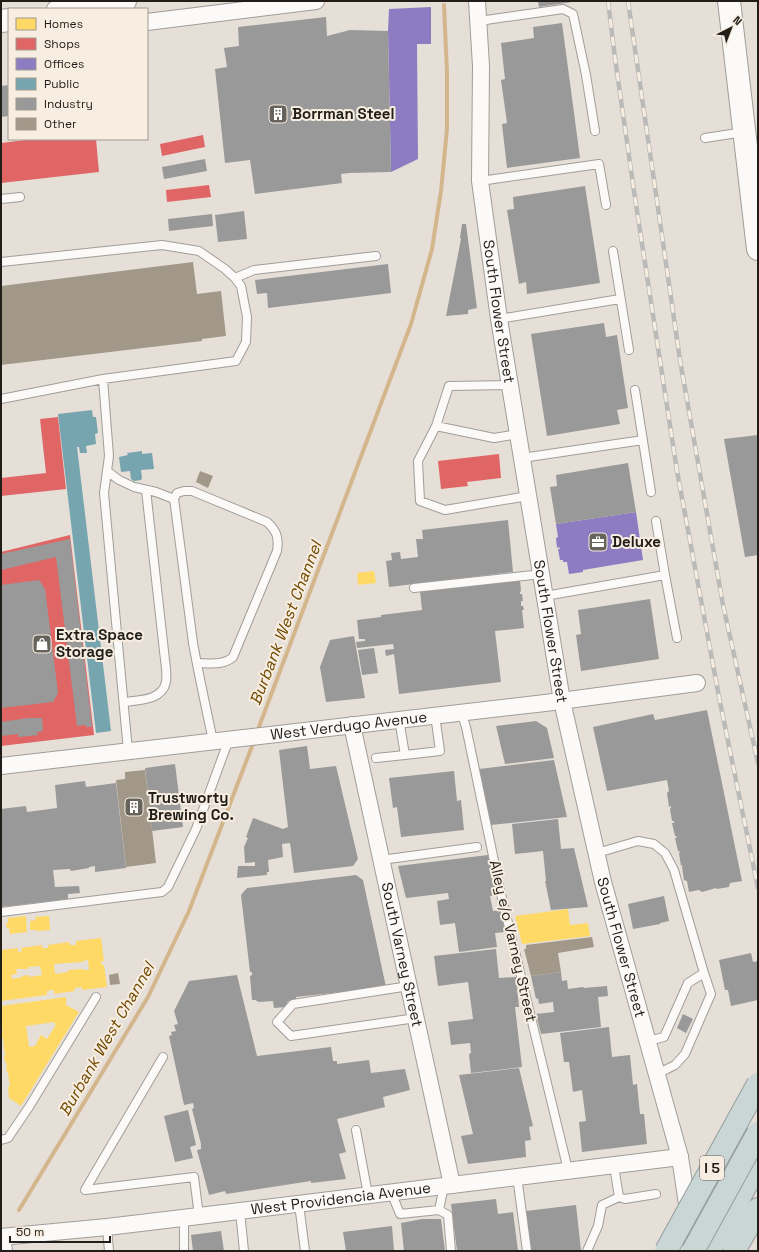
<svg xmlns="http://www.w3.org/2000/svg" width="759" height="1252" font-family="'Space Grotesk',sans-serif">
<rect width="100%" height="100%" fill="#e5dfd8"/>
<path fill="#ffd966" fill-rule="evenodd" d="M374,571L376,583L358,585L357,573Z
M568,909L570,925L588,923L590,936L522,944L515,916Z
M26,916L27,932L10,934L9,928H7L6,923H8V918Z
M49,916L50,930L37,931V930H30V921L36,920L35,917Z
M101,938L104,961H101L102,965H104L107,987L82,990V987L74,988L75,991L54,994V990L47,991V995L1,1001V950L18,948V952L22,951L21,948L42,945V948H48V945L69,942L70,945H76V941ZM88,960L89,970H84V969L68,970V972L55,974L54,964L83,962V961ZM40,966L42,975L29,977V975L22,976V977L12,979L11,975L17,974L16,969H28V967Z
M66,997V1005L79,1012L21,1106L9,1098L8,1087L10,1086L8,1073L6,1069L7,1067L6,1062H5L4,1055H6L4,1050L3,1038H2L1,1032L3,1031L1,1024L2,1021L1,1006ZM55,1022L54,1024L56,1025L47,1039L41,1035L35,1046L29,1047L26,1026Z"/>
<path fill="#e06666" d="M203,135L205,147L162,156L160,144Z
M34,139H96L99,172L1,183V143Z
M209,185L211,197L167,202L166,190Z
M58,417L66,489L1,496V478L46,473L40,419Z
M499,454L501,478L467,482L468,486L441,489L438,461Z
M70,535L94,735L1,746V552Z"/>
<path fill="#8e7cc3" d="M431,7V44H417L418,159L391,172L388,31L389,9Z
M636,512L643,560L583,570V572L569,574L567,562H563V560H560L558,549H560L559,547L557,548L556,538L558,537L556,524Z"/>
<path fill="#76a5af" d="M92,410L93,417H96L98,433L95,434L96,444L86,446L87,453H80L79,447H77L111,731L96,733L58,414Z
M142,451V454L152,453L154,469L141,470L142,478L141,480L134,481L131,479L130,471L121,472L119,457L128,455L127,453Z"/>
<path fill="#999" d="M538,1H572V2L539,7Z
M326,17L327,36L350,30L388,31L391,172L349,173L341,174L342,183L255,194L250,160L225,163L215,69L227,67L224,48L239,46L238,27Z
M562,23L580,158L507,168L502,124L507,123L501,80L505,79L501,43L534,38L533,27Z
M9,85V116L1,117V86Z
M205,159L207,171L164,179L162,167Z
M585,186L600,283L527,294L526,282L519,284L507,210L514,209L513,197Z
M244,211L247,239L218,242L215,215Z
M212,214L213,226L169,231L168,219Z
M462,224H466L477,308L468,310V314L446,316L461,239L460,238Z
M388,264L391,293L268,308L267,293L257,294L255,280Z
M604,323L606,337L617,335L628,408L617,410L620,424L547,436L531,334Z
M758,435V555L745,557L724,439Z
M628,463L636,512L556,524L550,487L557,486L556,475Z
M508,520L513,572L389,587L386,561L392,560L391,553L400,552L401,559L418,557L416,539H423L422,530Z
M70,539L92,727H86V725L77,726L56,557L1,570V554Z
M39,580L45,589L58,693L53,702L1,708V585Z
M520,580L521,591L520,592V594H522L523,601H521V606H523L524,610H522L524,628L495,631L501,682L399,694L394,654L386,656L385,650L394,649L393,644L357,648L356,642L365,641V639H359L357,620L381,617V615L422,610L420,591Z
M650,599L659,659L581,671L576,635L581,634L578,610Z
M354,636L365,698L326,702L320,667L330,640Z
M374,648L378,673L362,675L358,650Z
M707,710L742,881L730,883L729,887L717,889L716,888L702,892L699,890L689,892L687,881L684,880L682,867L683,865L681,866L679,853L680,852L679,851H678L675,838H677L676,836H675L672,823H674V821H672L670,809L671,808V806L669,807L667,793L669,791L667,780L607,791L593,727L653,714L655,720Z
M28,718H42L43,731L37,732L38,735L18,737V734L1,736V722Z
M536,721L547,728L554,758L505,764L496,726Z
M307,746L310,769L336,766L358,859L353,866L294,873L290,843L282,844L283,857L268,860L269,872H267V875L237,878L238,866H255V862L245,863L244,847L248,838L246,837L253,818L283,829L288,827L279,750Z
M554,760L567,817L491,825L479,769Z
M175,764L183,827L152,831L145,768Z
M454,771L457,801L461,800L464,830L401,837L397,807L393,808L389,778Z
M85,781L86,787L116,783L126,868L95,872V866L89,867V868L71,871L70,869L53,870L55,887L79,886L80,893L68,894V899L1,907V809L26,806L27,812L57,808L55,785Z
M558,819L561,849L574,848L588,907L551,910L545,881H546L543,851L515,854L512,824Z
M488,855L497,895L490,896L493,911L501,910L505,932L495,933L497,947L459,952L455,923L440,925L437,901L449,899L448,893L406,898L398,866Z
M356,875L363,880L386,987L296,997V1000L288,1001L286,1007L274,1008L273,1001L259,1002L255,1000H252L250,976L252,975V972H250L241,895L247,888Z
M664,896L669,921L660,923V924L633,929L628,904Z
M496,949L499,978L516,977L519,1007H515L522,1067L471,1073L469,1054L471,1053L470,1043L451,1045L448,1022L473,1019L468,982L438,986L434,956Z
M751,953L753,962L758,961V1000L731,1006L728,990H725L719,960Z
M561,972L562,981L567,980L568,989L583,987L584,988L607,986L608,996L598,997L601,1027L541,1034L536,1014L554,1012L553,1002L539,1004L538,998L536,999L531,976Z
M237,975L257,1056L331,1047L333,1061H337V1064L369,1060L371,1073L405,1069L410,1090L383,1097L385,1107L337,1119L346,1152L339,1154L346,1179L311,1183V1181L226,1194L225,1191L209,1195L197,1150L201,1149V1144L192,1109L194,1108L193,1103L184,1105L169,1036L172,1035L171,1032L176,1031L174,1025L178,1024L174,1011L189,981Z
M683,1014L693,1019L686,1033L677,1028Z
M609,1027L612,1057L630,1055L633,1085L637,1084L640,1114H644L647,1144L582,1152L579,1122L586,1121L582,1090L573,1092L569,1062H564L560,1033Z
M519,1068L533,1126L529,1127L531,1140L525,1141L526,1157L468,1164L461,1136L473,1134L459,1075Z
M188,1110L196,1145L190,1147L193,1158L175,1162L164,1116Z
M496,1199L498,1214L513,1212L518,1251H457L451,1204Z
M576,1205L581,1251H531L526,1211Z
M422,1219H441L445,1251H404L401,1223Z
M392,1226L394,1251H346L343,1232Z
M221,1231L224,1251H193L191,1235Z"/>
<g fill="none" stroke-linecap="round" stroke-linejoin="round">
<path stroke="#d4b68d" stroke-width="4" d="M257,732L411,324L432,249L441,191L447,129V73L444,5
M19,1210L148,997L189,911L254,741"/>
</g>
<path fill="#a19889" d="M193,262L197,294L221,291L226,336L202,339V341L1,365V286Z
M200,471L213,476L208,488L196,482Z
M145,770L156,863L126,867L116,780L125,779V772Z
M592,937L594,947L558,953L561,972L531,976L524,949H526V945Z
M118,973L120,984L110,985L109,975Z"/>
<g fill="none" stroke-linecap="round" stroke-linejoin="round">
<g stroke="#a19d98" stroke-width="10">
<path id="service" d="M479,21L563,9L573,14L586,75L595,131
M705,138L744,132
M480,181L599,164L606,205
M1,199L20,197
M613,251L629,350
M1,262L162,245L199,251L225,269L235,278L241,286L247,317L246,342L236,361L103,379L1,399
M235,278L254,270L376,256
M499,319L620,299
M103,379L109,456L104,493L128,751
M510,385L449,386L436,426L418,461L420,501L445,510L528,496
M635,390L651,492
M436,426L494,438L518,434
M522,458L643,440
M107,471L119,480L134,487L156,492L174,499
M656,521L665,575
M414,588L542,574
M545,596L665,575L677,638
M197,663C209,663 223,666 233,657L277,551C279,538 277,531 267,522L192,491H184L177,493L174,499L175,506L193,643C199,676 206,708 213,741
M124,702C138,700 162,701 166,682C167,675 166,667 165,660L146,490
M461,712L466,727L501,894L568,1170
M399,719L405,755L440,751L435,715
M376,758L405,755
M597,853L638,841L654,844L665,853L674,870L704,973
M381,860L477,847
M1,912L162,892L168,887L196,829L229,739
M409,986L293,1004L277,1022L291,1036L416,1018
M648,1041L664,1037L688,983L704,973L711,994L685,1054L675,1065L657,1074
M163,1057L85,1190L194,1177L199,1216
M356,1130L368,1195
M1,1140L8,1138L29,1107L96,997
M614,1166L619,1197L625,1199L656,1194
M517,1176L527,1251
M391,1192L400,1214L439,1210L444,1186
M299,1204L305,1251
M439,1210L448,1215L451,1251
M240,1211L244,1251
M184,1218V1251
M107,1227L109,1251
M587,1251L598,1226L602,1205L619,1197"/>
</g>
<g stroke="#a19d98" stroke-width="18">
<g id="minor">
<path id="s1" d="M477,1L481,66L480,181L499,319L562,701L603,882L680,1157L694,1251"/>
<path d="M55,9L70,1"/>
<path d="M147,22L316,1"/>
<path id="s2" d="M352,725L452,1185"/>
<path id="s3" d="M1,766L545,703L697,683"/>
<path id="s4" d="M1,1237L107,1227L199,1216L680,1157"/>
</g>
</g>
<g stroke="#a19d98" stroke-width="22">
<path id="tertiary" d="M1,1245L2,1251"/>
</g>
<g stroke="#a19d98" stroke-width="24">
<path id="secondary" d="M729,1L758,249
M73,9L125,1
M1,21L9,20"/>
</g>
<g stroke="#949e9d" stroke-width="24">
<path id="motorway" d="M709,1251L758,1164
M734,1251L758,1209"/>
</g>
<use href="#service" stroke="#fbfaf9" stroke-width="8"/>
<use href="#minor" stroke="#fbfaf9" stroke-width="16"/>
<use href="#tertiary" stroke="#fbfaf9" stroke-width="20"/>
<use href="#secondary" stroke="#fbfaf9" stroke-width="22"/>
<use href="#motorway" stroke="#cad5d5" stroke-width="22"/>
<g stroke="#babab8" stroke-width="4.5">
<path id="rail" d="M608,1L615,58L635,198L677,471L720,702L758,888
M628,1L680,360L723,605L758,763"/>
</g>
<use href="#rail" stroke="#f7ede0" stroke-width="3" stroke-dasharray="9" stroke-linecap="butt"/>
<g stroke="#949e9d" stroke-width="24" stroke-linecap="butt">
<path id="motorway-bridge" d="M666,1251L758,1084
M693,1251L758,1133"/>
</g>
<use href="#motorway-bridge" stroke="#cad5d5" stroke-width="22"/>
</g>
<defs>
<g id="building-square" transform="scale(1)"><rect x="-9" y="-9" width="18" height="18" rx="4" fill="#66625c" stroke="#f7ede0"/><path d="M-4-6H4V6H1V3H-1V6H-4ZM-2.5-4.3h1.7v1.8h-1.7ZM.8-4.3h1.7v1.8H.8ZM-2.5-1h1.7V.8h-1.7ZM.8-1h1.7V.8H.8Z" fill="#fff"/></g>
<g id="office-square" transform="scale(1)"><rect x="-9" y="-9" width="18" height="18" rx="4" fill="#66625c" stroke="#f7ede0"/><path d="M-6-3h4V-5.5h4V-3h4V5H-6ZM-1-4.5V-3h2v-1.5ZM-6 0V1H6V0Z" fill="#fff"/></g>
<g id="shop-square" transform="scale(1)"><rect x="-9" y="-9" width="18" height="18" rx="4" fill="#66625c" stroke="#f7ede0"/><path d="M-5-2.5h2.3a2.7 3.5 0 0 1 5.4 0H5L5.5 6h-11ZM-1.5-2.5h3a1.5 2.3 0 0 0-3 0Z" fill="#fff"/></g>
</defs>
<g fill-rule="evenodd">
<use href="#building-square" x="278" y="114"/>
<use href="#office-square" x="598" y="542"/>
<use href="#shop-square" x="42" y="644"/>
<use href="#building-square" x="134" y="807"/>
</g>
<g text-anchor="middle" stroke-width="4" stroke-linejoin="round" paint-order="stroke">
<rect fill="#f7ede0" stroke="#615c55" stroke-width="1" x="700" y="1156" width="24" height="24" rx="3"/>
<g font-size="14" font-weight="bold" fill="#211e19">
<text x="712" y="1173">I 5</text>
</g>
<g font-size="15" font-weight="bold" fill="#211e19" stroke="#f7ede0" text-anchor="start">
<text x="292" y="119">Borrman Steel</text>
<text x="612" y="547">Deluxe</text>
<text x="56" y="640">Extra Space<tspan x="56" dy="17">Storage</tspan></text>
<text x="148" y="803">Trustworty<tspan x="148" dy="17">Brewing Co.</tspan></text>
</g>
<g font-size="15" fill="#211e19" stroke="#f7ede0">
<text dy="5" stroke="none"><textPath href="#s1" startOffset="312">South Flower Street</textPath></text>
<text dy="5" stroke="none"><textPath href="#s1" startOffset="636">South Flower Street</textPath></text>
<text dy="5" stroke="none"><textPath href="#s3" startOffset="350">West Verdugo Avenue</textPath></text>
<text transform="translate(513 941) rotate(77)" y="5">Alley e/o Varney Street</text>
<text dy="5" stroke="none"><textPath href="#s1" startOffset="960">South Flower Street</textPath></text>
<text dy="5" stroke="none"><textPath href="#s2" startOffset="235">South Varney Street</textPath></text>
<text dy="5" stroke="none"><textPath href="#s4" startOffset="342">West Providencia Avenue</textPath></text>
</g>
<g font-size="16" font-style="italic" fill="#704900" stroke="#f7ede0">
<text transform="translate(285 623) rotate(-69)" y="6">Burbank West Channel</text>
<text transform="translate(106 1039) rotate(-60)" y="6">Burbank West Channel</text>
</g>
</g>
<rect width="759" height="1252" fill="none" stroke="#211e19" stroke-width="4"/>
<rect x="8" y="8" width="140" height="132" fill="#f7ede0" stroke="#a19a90"/>
<rect x="16" y="18" width="20" height="12" fill="#ffd966" stroke="#a19a90"/>
<text x="44" y="28" font-size="12" fill="#211e19">Homes</text>
<rect x="16" y="38" width="20" height="12" fill="#e06666" stroke="#a19a90"/>
<text x="44" y="48" font-size="12" fill="#211e19">Shops</text>
<rect x="16" y="58" width="20" height="12" fill="#8e7cc3" stroke="#a19a90"/>
<text x="44" y="68" font-size="12" fill="#211e19">Offices</text>
<rect x="16" y="78" width="20" height="12" fill="#76a5af" stroke="#a19a90"/>
<text x="44" y="88" font-size="12" fill="#211e19">Public</text>
<rect x="16" y="98" width="20" height="12" fill="#999999" stroke="#a19a90"/>
<text x="44" y="108" font-size="12" fill="#211e19">Industry</text>
<rect x="16" y="118" width="20" height="12" fill="#a19889" stroke="#a19a90"/>
<text x="44" y="128" font-size="12" fill="#211e19">Other</text>
<g transform="translate(731 28) rotate(42)" stroke="#f7ede0" stroke-width="3" paint-order="stroke">
<path d="M0-3L7 15L0 10L-7 15Z" fill="#211e19"/>
<text y="-6" font-size="11" font-weight="bold" text-anchor="middle" fill="#211e19">N</text>
</g>
<path d="M10 1236v6h100v-6" fill="none" stroke="#211e19" stroke-width="2"/>
<text x="16" y="1236" font-size="12" fill="#211e19" stroke="#f7ede0" stroke-width="3" paint-order="stroke">50 m</text>
</svg>
